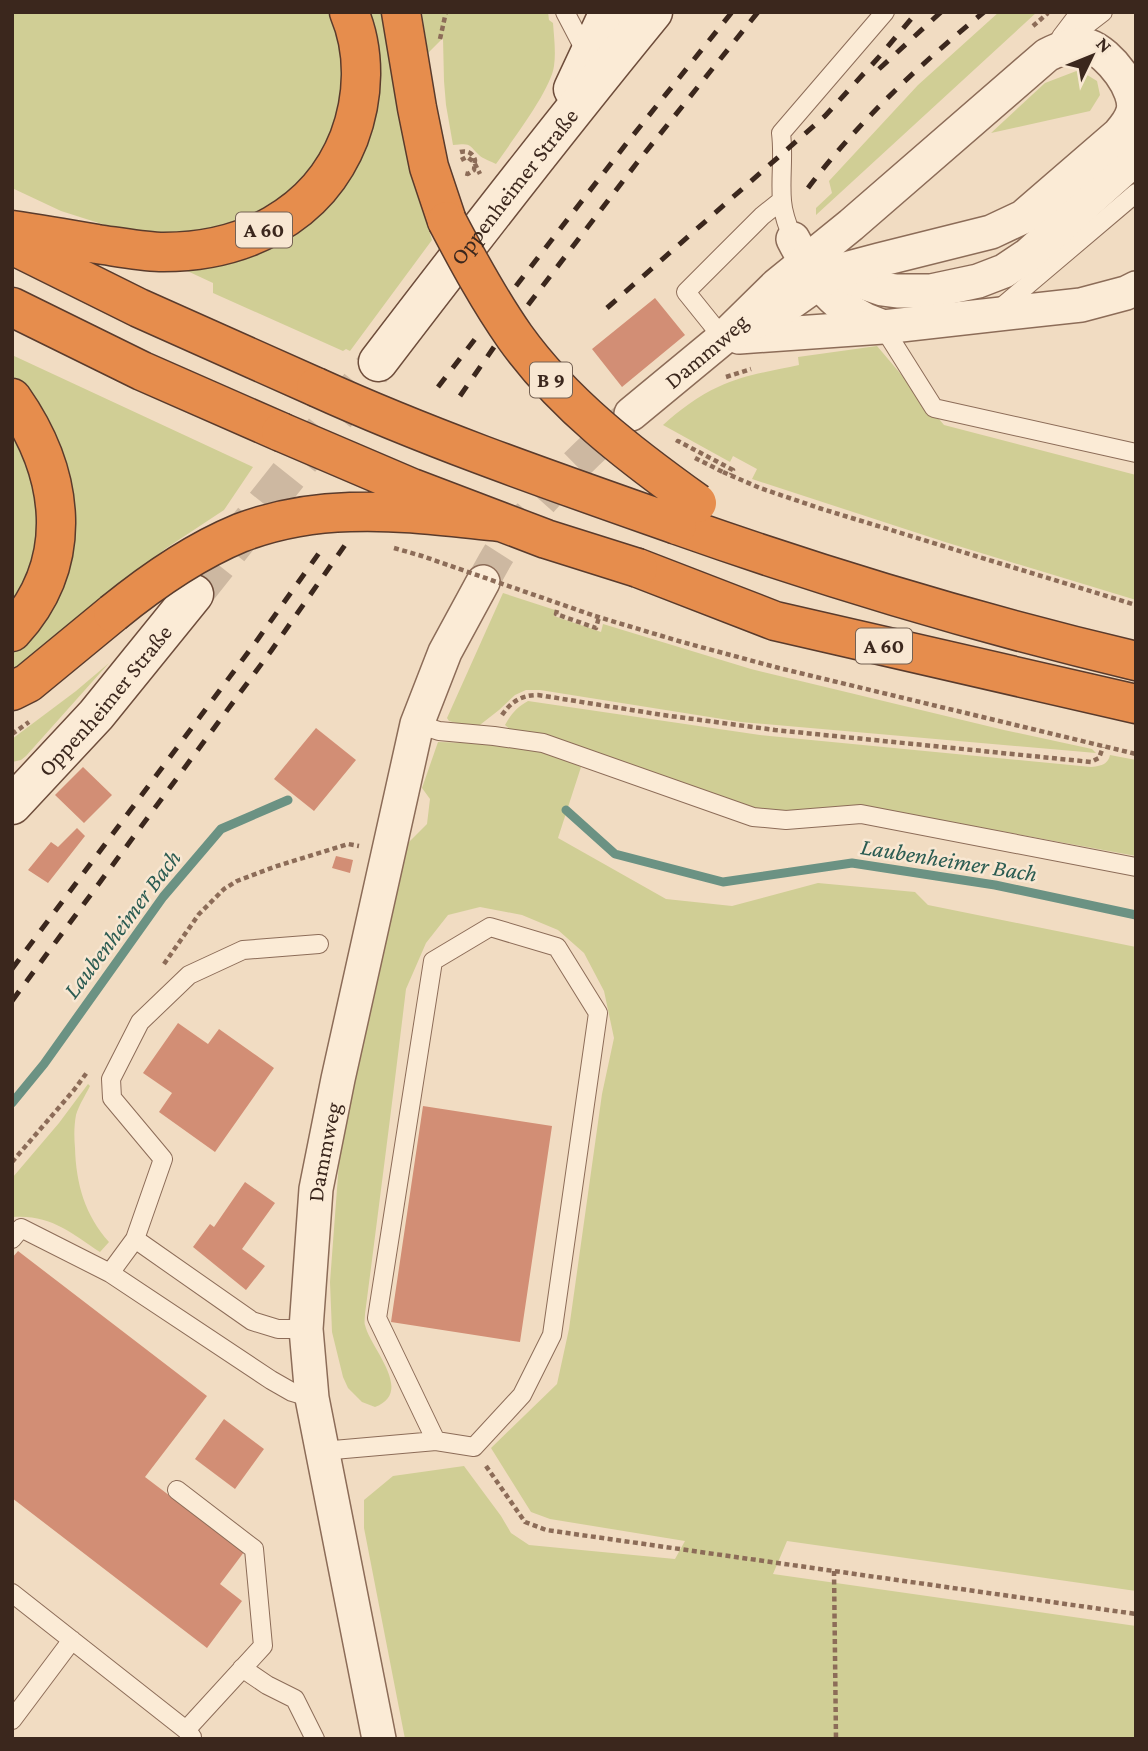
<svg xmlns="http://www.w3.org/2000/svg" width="1148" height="1751" font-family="'Crimson Pro',serif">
<rect width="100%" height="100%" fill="#f1dcc2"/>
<path fill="#d0ce95" d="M12,12H334L348,89L320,166L288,198L243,224L183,236L127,232L61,211L12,188Z
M362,12H381L405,148L432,240L350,351L346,349L343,351L213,293V283L183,269L314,215Z
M422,12H548L549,20L553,23C554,37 556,52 554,66C551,90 511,142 496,164C491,161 483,159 479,155C468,144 471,143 453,145L446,105L444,81L443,38L428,53Z
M999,12H1037L816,215V208L832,193L829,181L918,85Z
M1079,70L1097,81L1100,95L1090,111L991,133L1045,83Z
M877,346L944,425L1136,475V600L945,542L752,479L757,469L733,456L730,462L663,425C678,411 700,395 718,387C743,375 772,371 799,365L798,357Z
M12,355L253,467L224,510L165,549L12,673V654L18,648L54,597L17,382L12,376Z
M12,424L38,489L36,564L12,609Z
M503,593L555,610L554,616L601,632L603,624L751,669L1004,730L1092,749L1096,753L741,722L540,690H526L515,695L499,710L476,728L449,721L447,718Z
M109,663L26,756L21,760L12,762V739L76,691Z
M528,701L760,735L1091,767C1100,766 1108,765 1110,755L1136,760V856L864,806L819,811L772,812L718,798L512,731L505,725C511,714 517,707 528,701Z
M438,742L505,744L546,751L581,767L558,838L666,899L732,906L818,883L915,892L928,905L1136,947V1591L787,1541L773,1574L1136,1626V1739H405L364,1528V1500L393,1476L464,1466L501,1516L511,1533L529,1545L675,1559L685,1541L550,1519L531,1512L491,1448L557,1384L569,1329L602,1094L614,1038L604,991L584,953L558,930L522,915L480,907L448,915L426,943L406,989C393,1097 379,1206 365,1314C365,1316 364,1323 365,1325C370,1348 415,1392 375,1407L362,1402L348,1388L343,1377L332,1332L330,1282L339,1162L365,1012L405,846L427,824L430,799L422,788Z
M88,1084L90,1086C85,1096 79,1105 76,1115C74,1126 74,1137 75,1148C76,1184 85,1215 109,1242L100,1252C70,1232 50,1214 12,1217L13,1177L59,1123Z"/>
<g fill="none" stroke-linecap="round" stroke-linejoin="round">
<path stroke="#6b9283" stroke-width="9" d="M566,810L615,854L723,882L852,863L995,885L1136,915
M12,1103L44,1064L163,897L221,829L288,800"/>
</g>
<path fill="#d28e75" d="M655,298L685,335L622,387L592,349Z
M316,728L356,760L314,811L274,779Z
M83,767L112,795L84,823L55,795Z
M77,828L85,836L48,883L28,870L51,842L58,847Z
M336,856L353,860L350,873L332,868Z
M178,1023L208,1044L219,1029L274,1068L215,1152L159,1112L172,1093L143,1073Z
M423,1106L552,1126L520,1342L391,1322Z
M245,1182L275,1203L242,1249L265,1266L246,1290L193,1247L210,1224L214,1227Z
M18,1251L207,1396L145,1477L244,1552L220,1584L242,1601L207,1648L12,1498V1258Z
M224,1419L264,1449L235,1489L195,1459Z"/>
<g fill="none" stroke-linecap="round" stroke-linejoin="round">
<path stroke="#cdb8a1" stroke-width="33" stroke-dasharray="33 17" stroke-linecap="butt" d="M483,582C489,571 495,559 502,549C538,501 581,457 627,418"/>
<path stroke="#cdb8a1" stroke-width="38" stroke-dasharray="38 19" stroke-linecap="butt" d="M194,594L378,362"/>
<g stroke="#8c6c58" stroke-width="20">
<path id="service" d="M565,12L588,56
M1061,37L1080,12
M1064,42L1103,12
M793,239C788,227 783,215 782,201C780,178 784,156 781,133L885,12
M998,310L1136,193
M883,327L934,408L1136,453
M723,338L686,292L762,216L782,200
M417,724L439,731L494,736L543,743L753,817L786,820L861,814L1136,867
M12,1239L21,1228L110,1273L271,1380L292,1392L312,1398
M110,1273L135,1239
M306,1329H278L252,1321L135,1239L163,1159L112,1098L111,1079L140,1022L189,975L243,950L319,944
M322,1451L436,1441L474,1447L522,1395L552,1335L598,1013L557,947L490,927L433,961L377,1318L436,1441
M177,1490L254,1549L263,1646L186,1730
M12,1593L186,1730L192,1737
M242,1668L267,1685L295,1699L315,1739
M12,1720L72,1640"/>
</g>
<g stroke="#8c6c58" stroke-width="36">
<g id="minor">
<path d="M793,239C814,280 835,311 881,326"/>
<path d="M830,271L882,289L897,291H931L978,281L1004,271L1028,255L1136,158"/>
<path d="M739,337L883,327L1081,305L1126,293L1136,288"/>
<path id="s1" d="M631,414L723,338L777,285L851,225L1047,55C1059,49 1075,42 1089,46C1109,53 1138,90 1133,111C1131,120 1125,127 1119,134L1023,217L991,232L879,260L834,272L786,306L723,338"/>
<path id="s2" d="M379,1739L312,1398L306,1329L316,1189L338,1079L417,724L445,652L483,582"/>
</g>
</g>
<g stroke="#6e4d3b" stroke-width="41">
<g id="secondary">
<path d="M573,89L609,12"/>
<path id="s3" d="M378,362C468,244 559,127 653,12"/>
<path id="s4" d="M12,805L96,715L194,594"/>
</g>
</g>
<g stroke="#5a3b2c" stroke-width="41">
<path id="motorway" d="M401,12L417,108L429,167L447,221
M12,230C40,234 69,239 97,244C118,247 139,251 160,252C242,253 318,217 349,138C364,98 366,52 349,12
M12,245L139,308L316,387
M12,307L142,371L281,432
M12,398C64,472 77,561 12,632
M677,525C827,578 980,624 1136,661
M638,568L775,621L1136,704
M12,691L28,683L113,613"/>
</g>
<path stroke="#8c6c58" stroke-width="4.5" stroke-dasharray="5 3.5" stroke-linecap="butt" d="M1033,26L1048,13
M440,39L446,12
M460,152C467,150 473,153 475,160L474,170L468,174L464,173
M461,160L467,157L474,162L480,174
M726,377L751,369
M677,443L678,441L733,470L731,475
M723,472L760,488L819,508L1136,605
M557,610L556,614L596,628L599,617
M595,616L682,642L779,668L1136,754
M502,715C511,702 521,695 538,695L663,715L775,730L1091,762L1099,758L1103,747
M12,734L29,722
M164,964L199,914L224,889L237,881L274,867L348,844L359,846
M12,1162L74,1090L88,1071
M486,1466L525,1522L546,1530L1136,1614
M834,1571L836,1739"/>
<use href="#service" stroke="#fbebd6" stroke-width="18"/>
<use href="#minor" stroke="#fbebd6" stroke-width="33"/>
<use href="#secondary" stroke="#fbebd6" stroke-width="38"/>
<use href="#motorway" stroke="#e68d4d" stroke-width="38"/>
<path stroke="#3b271d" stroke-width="5" stroke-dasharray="12 12" stroke-linecap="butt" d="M879,69L941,12
M808,188C858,122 920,64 984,12
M516,286L626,144L732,12
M528,305L636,164L758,12
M607,308L825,116L878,58L917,12
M438,387L482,330
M460,396L494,347
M12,969L258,639L324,546
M12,1001L271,651L345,545"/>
<g stroke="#5a3b2c" stroke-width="41" stroke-linecap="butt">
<path id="motorway-bridge" d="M447,221C468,261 489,300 515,337C563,404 630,455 697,503
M316,387C433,440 555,482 677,525
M281,432L412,488L546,539L638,568
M113,613C151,582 194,552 240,533C274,520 313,513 350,512C400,510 450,517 500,522"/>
</g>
<path stroke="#8c6c58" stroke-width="4.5" stroke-dasharray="5 3.5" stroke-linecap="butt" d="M695,458L723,472
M394,548L422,556L595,616"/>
<use href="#motorway-bridge" stroke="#e68d4d" stroke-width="38"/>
</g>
<g text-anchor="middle" stroke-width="5" stroke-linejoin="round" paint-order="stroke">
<g fill="#f8e7d2" stroke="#746153" stroke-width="2">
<rect x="236" y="212.5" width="56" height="35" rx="5"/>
<rect x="530" y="362.5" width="42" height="35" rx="5"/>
<rect x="856" y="628.5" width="56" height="35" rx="5"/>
</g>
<g font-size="21" font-weight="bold" fill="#3b271d">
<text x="264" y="237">A 60</text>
<text x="551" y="387">B 9</text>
<text x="884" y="653">A 60</text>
</g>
<g font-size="23" fill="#3b271d" stroke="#f8e7d2">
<text dy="8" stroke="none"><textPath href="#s3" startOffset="222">Oppenheimer Straße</textPath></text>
<text dy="8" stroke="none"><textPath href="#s1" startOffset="98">Dammweg</textPath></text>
<text dy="8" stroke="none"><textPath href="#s4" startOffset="140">Oppenheimer Straße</textPath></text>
<text dy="8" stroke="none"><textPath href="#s2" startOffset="595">Dammweg</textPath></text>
</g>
<g font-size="24" font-style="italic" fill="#2b5c52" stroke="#f8e7d2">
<text transform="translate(949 860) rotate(9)" y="8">Laubenheimer Bach</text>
<text transform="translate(122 924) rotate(-53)" y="8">Laubenheimer Bach</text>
</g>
</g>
<rect width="1148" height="1751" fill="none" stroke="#3b271d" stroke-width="28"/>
<g transform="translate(1092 56) rotate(47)" stroke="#f8e7d2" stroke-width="5" paint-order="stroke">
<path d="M0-5L12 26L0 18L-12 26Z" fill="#3b271d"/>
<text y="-10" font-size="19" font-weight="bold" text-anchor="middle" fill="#3b271d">N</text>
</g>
</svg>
